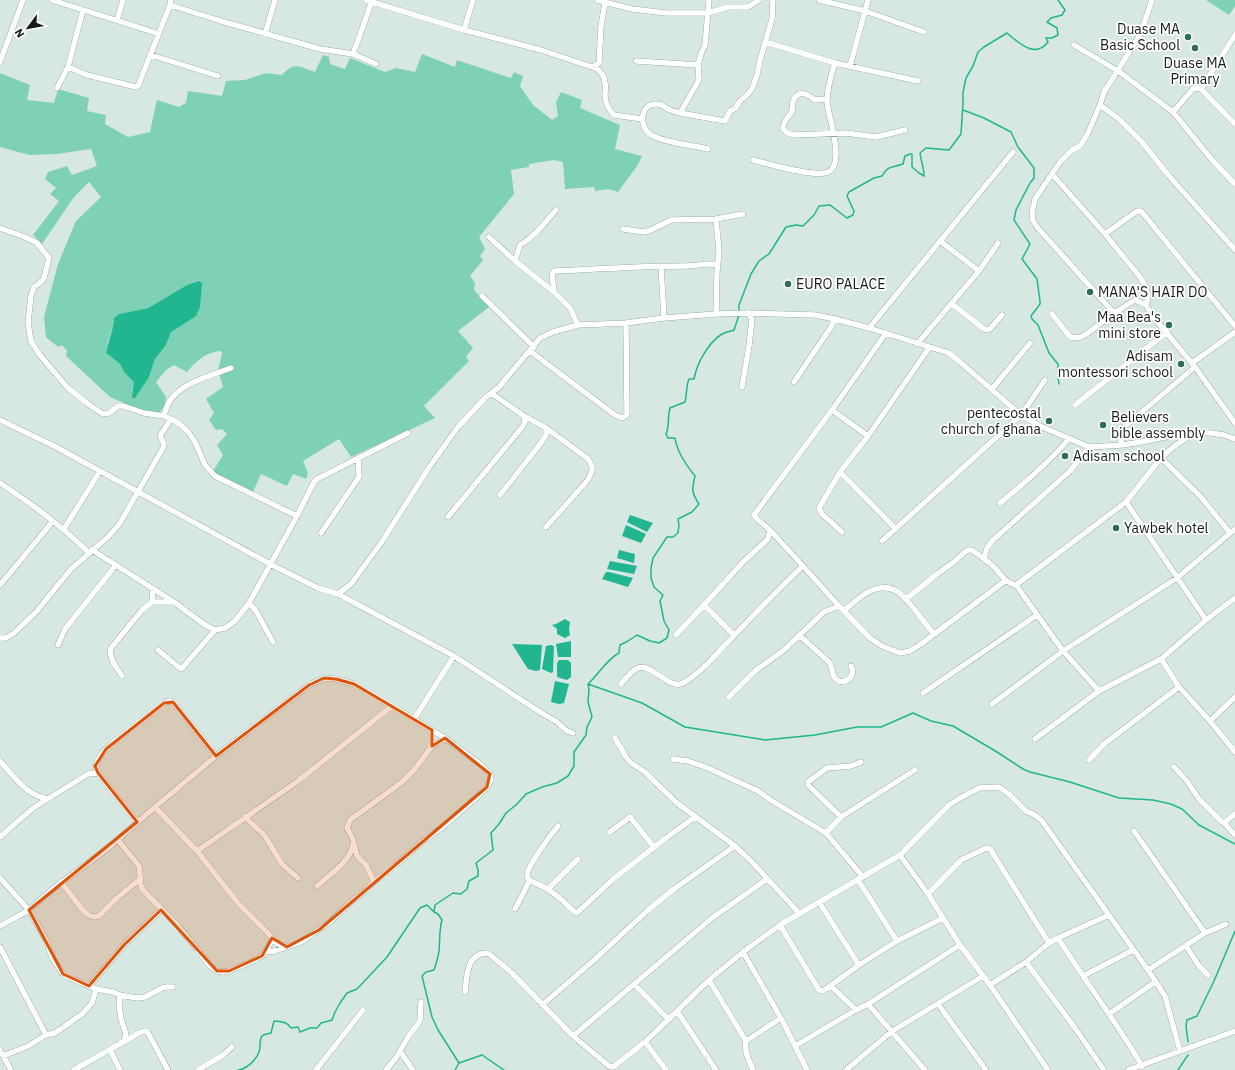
<svg xmlns="http://www.w3.org/2000/svg" width="1235" height="1070" font-family="'IBM Plex Sans',sans-serif">
<rect width="100%" height="100%" fill="#d6e8e1"/>
<path fill="#7fd1b6" fill-rule="evenodd" d="M1206,0H1235V6L1229,15Z
M422,54L455,67L457,60L511,78L514,72L523,76L520,86L533,105L552,120L558,116L556,102L561,92L582,100L580,108L620,125L615,149L642,156L637,166L618,192L609,189L595,191L594,187L565,189L563,162L554,160L529,164V167L511,170L514,194L479,237L485,249L480,256L483,260L470,276L475,283L474,290L489,307L458,331L473,348L466,357L469,361L424,406L435,418L351,457L339,439L303,461L308,473L306,479L293,474L287,486L261,474L253,492L221,477L213,471L223,455L217,445L227,434L222,429L216,430L209,420L214,413L206,399L223,387L218,370L222,354L221,351C207,351 195,362 187,372L174,365L166,370L156,382L166,397L165,405L159,413L138,409L110,397L66,356L67,351L62,345L58,347L46,337L44,317L58,264L76,221L101,197L89,182L74,197L42,244L33,235L59,201L50,194L56,188L45,179L48,172L67,166L72,175L97,166L91,149L56,154L29,155L0,147V73L30,85L27,100L54,103L58,89L89,98L87,111L106,115L105,124L128,137L150,132L157,100L179,107L186,103L188,91L222,96L226,81L245,80L266,73L282,75C295,61 299,67 315,72L323,55L329,57L330,64L345,69L350,58L385,72L396,68L415,72ZM199,281L180,326L171,332L166,345L155,359L149,377L135,382L124,372L120,364L106,353L108,341L119,314L148,308L187,285Z"/>
<path fill="#21b590" d="M199,281L202,283L200,307L196,316L171,332L166,345L155,359L149,377L135,398H132L134,382L124,372L120,364L106,353C108,341 114,330 114,318L119,314L148,308L187,285Z
M630,515L653,523L647,532L627,522Z
M626,525L646,534L641,543L622,536Z
M619,550L635,554L634,563L617,558Z
M610,561L637,566L634,574L607,569Z
M606,572H609L633,578L628,587L602,579Z
M565,619L570,622L569,629L570,635L565,638L557,634V629L552,625L556,624Z
M571,641V657H558L556,644Z
M512,644L542,645L540,670L536,671L528,669Z
M551,645L554,646L553,672L551,673L542,669L546,646Z
M559,660H568L571,663V677L567,680L557,677V663Z
M555,681L569,684L564,703L559,704L551,702Z"/>
<g fill="none" stroke-linecap="round" stroke-linejoin="round">
<path stroke="#21b590" stroke-width="1.5" d="M963,110L984,118L1011,132L1018,147L1034,168V178L1030,183L1016,210L1014,220L1030,244L1022,259L1037,279L1040,301V304L1031,316L1032,319L1038,325L1049,353L1058,364V378L1059,384
M739,311V305L751,274L759,261L769,254L786,227L796,225L803,226L814,215L819,206L830,205L847,218L853,215L854,211L847,196L849,192L874,178L882,176C888,165 892,168 903,164L905,156L910,154H912V167L919,173L924,176C924,168 921,161 920,153L926,148L949,150L961,134L963,103V92L966,78L973,66L978,52L984,47L1007,33C1019,43 1035,59 1048,42L1046,38H1052L1058,35L1057,28L1047,22L1051,18L1062,15L1065,10L1058,0
M588,684L642,703L685,727L765,740L815,735L857,727H881L913,713L931,721L953,726L997,752L1023,769L1030,772L1070,782L1119,798L1153,800L1171,804L1182,809L1199,825L1235,844
M434,912L435,905L453,893L461,894L467,889L469,881L478,876V870L476,863L493,850L491,833L499,824L506,813L516,805L526,794L542,787L557,783L568,776L574,766V752L586,735L587,727L592,717L588,702L589,690L588,684C598,675 607,659 619,653L620,645L628,641L637,635L650,641L659,643L667,638L669,630L664,621L660,601L663,595L654,587L651,578V568L653,558L667,537H673L678,533L679,525L678,519L692,512L699,504C691,492 692,489 695,476C686,465 677,452 675,438H668L666,434C670,425 667,418 670,408L685,402C687,394 686,386 689,379H694C697,363 708,343 722,334C726,332 731,331 734,330L739,315
M1188,1042L1186,1026L1187,1020L1197,1016L1214,981L1235,931
M238,1070C247,1069 256,1060 259,1052C261,1047 259,1040 262,1036C264,1034 268,1034 271,1033L274,1021C281,1021 288,1022 291,1028L298,1027L300,1032L310,1028H317L321,1023L332,1020L335,1012L340,1003L347,993L357,989L387,957L420,908L427,905L434,912L438,914L442,920C439,930 440,941 439,951C438,958 436,964 434,970L426,972L422,976L432,1017L438,1030L459,1063
M455,1070L459,1063L482,1055L504,1070
M1178,1070L1188,1055"/>
<g stroke="#788782" stroke-width="6">
<path id="minor" d="M52,0C88,12 124,22 159,34
M366,0L464,30L541,50L589,66C598,67 604,74 605,83C606,87 605,91 605,95C605,102 609,110 614,115L642,119
M597,0L632,9L666,13H708L728,7H748L759,0
M819,0L865,11L924,32
M170,5L221,21L320,49L353,54L376,64
M117,20L123,0
M464,30L473,0
M265,34L275,0
M765,42L835,63
M1074,45L1118,71L1173,112L1213,161L1235,184
M353,54L372,1
M151,55L218,76
M636,61L698,65
M0,62L23,0
M594,66L599,63L601,26L605,3
M850,66L868,0
M68,67L87,75L136,87L138,86L170,5L171,0
M57,88L68,67L83,10
M1201,89L1235,124
M827,99L815,100C809,95 800,89 794,99C792,102 793,107 792,111C790,116 782,122 783,128C784,132 790,134 793,135L846,133L876,137L905,130
M1100,105L1119,119L1142,142L1169,176L1235,250
M1173,112L1193,89L1196,88L1201,89L1235,35
M680,113L725,121L730,111L736,108L739,102L746,96L752,89L757,75L760,60L772,19L773,0
M708,149C692,145 666,143 651,135C638,127 640,103 657,104C663,104 664,107 668,109C672,111 676,112 680,113L699,80L698,65L701,54L705,45L709,0
M753,160C769,164 814,178 828,172C846,164 828,116 827,102C827,89 831,75 835,63L918,81
M1052,174L1105,234L1140,277L1146,287L1148,297L1146,305
M0,228L25,237L37,243L49,258L44,278L42,281L34,287L31,296L28,323L31,341L39,354L67,387L88,404L103,414L109,413L118,406H123L144,413L164,416L171,419L180,424L189,433L195,442L205,465L215,476L297,516
M623,229L644,232L651,230L671,220L716,219
M1105,234L1137,211H1141L1235,326
M489,237L515,261L554,292L570,308L578,325
M940,241L979,271
M515,261L520,245C536,235 544,224 556,210
M661,266L664,318
M554,292L552,274L554,271C598,269 643,266 687,266C699,266 705,262 717,265
M482,296L534,347
M952,304L984,329L987,330L990,329L1002,315
M1114,313L1038,228L1033,221L1032,213L1035,199L1060,162L1071,151L1080,146L1087,135L1100,105L1104,92L1140,35L1152,0
M716,314L717,272L719,251L716,219L743,214
M1052,314L1070,337L1078,338L1085,335L1114,313L1135,300L1146,305L1151,314L1195,367L1235,423
M869,328L1013,152
M886,333L832,410L754,515L757,519L770,530L803,566L839,606L870,638L882,646L900,653L910,651L921,644L1005,581
M917,344L979,271L998,243
M530,351L615,415L622,418L627,415L626,323
M1192,363L1235,332
M794,382L831,327L835,319
M742,387L749,346L752,319L748,313
M992,389L1030,343
M491,393L524,416L546,428L587,458C595,468 593,471 587,481L546,527
M1075,405L1167,332
M832,410L868,436
M164,416C165,412 166,408 168,404C177,384 212,375 231,368
M0,420L56,447L272,565L318,588L338,594L454,656L540,712L557,722L567,731L573,733
M1122,445C1120,437 1120,433 1124,427L1195,367
M1161,458L1201,497L1230,533
M840,472L896,529
M0,483C32,504 62,526 89,553
M500,495L541,443L546,435V428
M1126,502L1206,620
M1000,503C1025,483 1048,463 1069,439
M448,517L523,426L525,422L524,416
M64,529L100,471
M842,532L822,514L819,508L840,472L868,436L929,348
M321,533L359,477L358,458
M882,541L1021,415L1045,380
M92,550L174,602L205,625L215,630L225,628L235,621L249,603L297,516L314,482L317,479L408,433
M984,559L987,548L993,540L1070,471L1089,447
M0,585L53,521
M1016,585L1126,502L1161,458L1172,448L1195,432
M338,594L351,584L381,543L430,466L458,427L486,397L499,387L540,338L553,332L578,325L626,323L664,318L716,314L748,313L815,315L835,319L869,328L949,353L960,362L1021,415L1040,426L1089,447L1122,445L1141,442L1188,432L1211,433L1224,435L1235,439
M906,599L937,574L954,562L965,552L968,550H972C979,555 986,560 992,565C1001,573 1004,583 1016,585L1063,651L1099,691
M152,602L153,589
M249,603L256,611L273,642
M704,605L734,635
M845,610C852,604 862,594 872,590C893,582 903,595 915,610C921,618 927,626 934,634
M676,635L704,605L744,561L768,539L770,530
M799,635L830,663L834,677L838,681C847,683 856,676 851,666
M0,638H6L14,633L36,612L71,569L108,537L120,523L163,448L164,444L160,436L171,419
M58,645L65,629L116,565
M158,650L181,669L184,666L215,630
M1161,659L1179,687L1210,721L1235,752
M122,676C117,668 108,658 111,648L142,610L152,602H174
M621,684C626,679 630,672 636,669C651,660 668,691 683,683C701,673 714,656 728,642C753,616 777,590 803,566
M923,693L1037,615
M729,697L755,671L784,650L824,612L839,606
M992,704L1063,651L1177,578L1235,529
M414,719L454,656
M1210,721L1235,697
M615,738L626,757L631,763L645,772L655,782L677,803L735,846L751,861L800,914
M1035,739L1099,691L1161,659L1206,620L1235,598
M432,746V730
M673,759L688,761L708,768L758,791L772,801L826,833L863,877
M1089,760L1104,744L1179,687
M0,761C15,778 24,793 47,799
M1174,767L1187,781L1199,799L1221,821L1224,823L1235,814
M155,807L197,851L238,903L266,931L273,939L284,948
M245,817L265,836L282,864L298,878
M841,817L809,786L808,782L827,768L851,766L861,762
M137,822L98,773C92,761 104,751 113,743L164,703L169,701L173,702L216,756
M1224,823L1235,835
M558,826C552,833 526,868 527,876C529,883 542,885 547,889C558,895 567,905 576,913L578,912L612,880L666,838L695,817
M1134,831L1205,933
M610,832L630,817L654,847
M826,833L841,817L915,770
M0,837L32,809L41,803L88,774L98,773
M117,839L139,866C141,873 139,881 142,889L178,926L197,949L210,966L217,971L223,972L229,971L248,963L262,956L273,939
M197,851L298,781L392,706
M900,855L928,894L960,945L990,985L1048,1070
M0,878L29,910L45,938L53,959L63,974L70,978L96,989L113,992L120,995L137,998L145,997L162,988L167,987H173
M858,880L897,941
M61,882L81,908L88,915L94,917L99,916L117,898L140,879
M374,882L366,865L357,856L353,839L347,828L350,820L402,782L414,770L432,746L445,738
M317,886C329,875 352,860 353,844
M548,889L578,859
M928,894L961,860L986,848L990,849L1049,943
M819,902L859,965
M515,909L530,880
M780,925L819,990L823,991L859,965L897,941L943,918
M0,926L29,910L53,889L108,848L155,807L216,756L309,685L324,678L336,679L354,684L392,706L445,738L480,764L490,774L491,780L487,787L479,795L443,827L424,840L396,865L374,882L364,892L352,901L331,921L301,942L275,951L265,952
M1058,938C1085,981 1116,1021 1142,1066
M1186,946L1199,966L1208,975
M0,947L46,1035
M743,952L781,1018L807,1070
M1026,962L1075,1028L1104,1070
M1148,970L1205,933L1226,924
M1083,976L1133,950
M709,980L746,1041
M634,984L669,1020
M990,985L1026,962L1049,943L1058,938L1109,915
M89,986L124,945L161,910
M831,986L856,1010
M465,992C467,976 466,953 488,953L512,973L573,1036L609,1066L613,1067L645,1042L709,980L743,952L780,925L900,855L949,805L960,798L979,788L999,787L1009,794L1026,811L1035,815L1042,821L1148,970L1165,996L1180,1051
M120,995L119,1004L121,1019L126,1034L123,1043
M868,1004L925,1070
M938,1004L986,1070
M542,1005L593,961L647,911L674,889L735,846
M677,1011L716,1070
M1109,1014L1155,982
M573,1036L712,918L767,879
M645,1042L666,1070
M795,1046L856,1010L868,1004L960,945
M0,1050L11,1070
M110,1050L120,1070
M400,1051L413,1070
M3,1056L28,1046L46,1035L55,1033L82,1014L92,1003L96,989
M74,1070L139,1033L144,1031H147L168,1070
M198,1070L222,1056L232,1047
M316,1070L363,1010
M386,1070L396,1058L408,1037L420,1021L421,1002
M753,1070C750,1062 743,1050 746,1041L781,1018
M846,1070L891,1032L983,976
M1128,1070L1235,1031"/>
</g>
<use href="#minor" stroke="#fff" stroke-width="5.5"/>
</g>
<path fill="#dd560d" fill-opacity="0.2" stroke="#dd560d" stroke-width="3" stroke-linejoin="round" d="M324,678L336,679L354,684L432,730V746L445,738L490,774L487,787L319,930L287,947L272,938L262,956L229,971H217L161,910L124,945L89,986L63,974L29,910L137,822L98,773L95,766L106,749L164,703L173,702L216,756L309,685Z"/>
<g fill="#2e6d5a" stroke="#fff" stroke-width="1.5">
<circle cx="1188" cy="37" r="4"/>
<circle cx="1195" cy="48" r="4"/>
<circle cx="788" cy="284" r="4"/>
<circle cx="1090" cy="292" r="4"/>
<circle cx="1169" cy="325" r="4"/>
<circle cx="1181" cy="364" r="4"/>
<circle cx="1049" cy="421" r="4"/>
<circle cx="1103" cy="425" r="4"/>
<circle cx="1065" cy="456" r="4"/>
<circle cx="1116" cy="528" r="4"/>
</g>
<g text-anchor="middle" stroke-width="3.5" stroke-linejoin="round" paint-order="stroke">
<g font-size="14" fill="#151b18" stroke="#fff" text-anchor="start">
<text x="1180" y="34" text-anchor="end">Duase MA<tspan x="1180" dy="16">Basic School</tspan></text>
<text x="1195" y="68" text-anchor="middle">Duase MA<tspan x="1195" dy="16">Primary</tspan></text>
<text x="796" y="289">EURO PALACE</text>
<text x="1098" y="297">MANA'S HAIR DO</text>
<text x="1161" y="322" text-anchor="end">Maa Bea's<tspan x="1161" dy="16">mini store</tspan></text>
<text x="1173" y="361" text-anchor="end">Adisam<tspan x="1173" dy="16">montessori school</tspan></text>
<text x="1041" y="418" text-anchor="end">pentecostal<tspan x="1041" dy="16">church of ghana</tspan></text>
<text x="1111" y="422">Believers<tspan x="1111" dy="16">bible assembly</tspan></text>
<text x="1073" y="461">Adisam school</text>
<text x="1124" y="533">Yawbek hotel</text>
</g>
</g>
<g transform="translate(28 28) rotate(238)" stroke="#ffffff" stroke-width="3" paint-order="stroke">
<path d="M0-3L7 15L0 10L-7 15Z" fill="#151b18"/>
<text y="-6" font-size="11" font-weight="bold" text-anchor="middle" fill="#151b18">N</text>
</g>
</svg>
